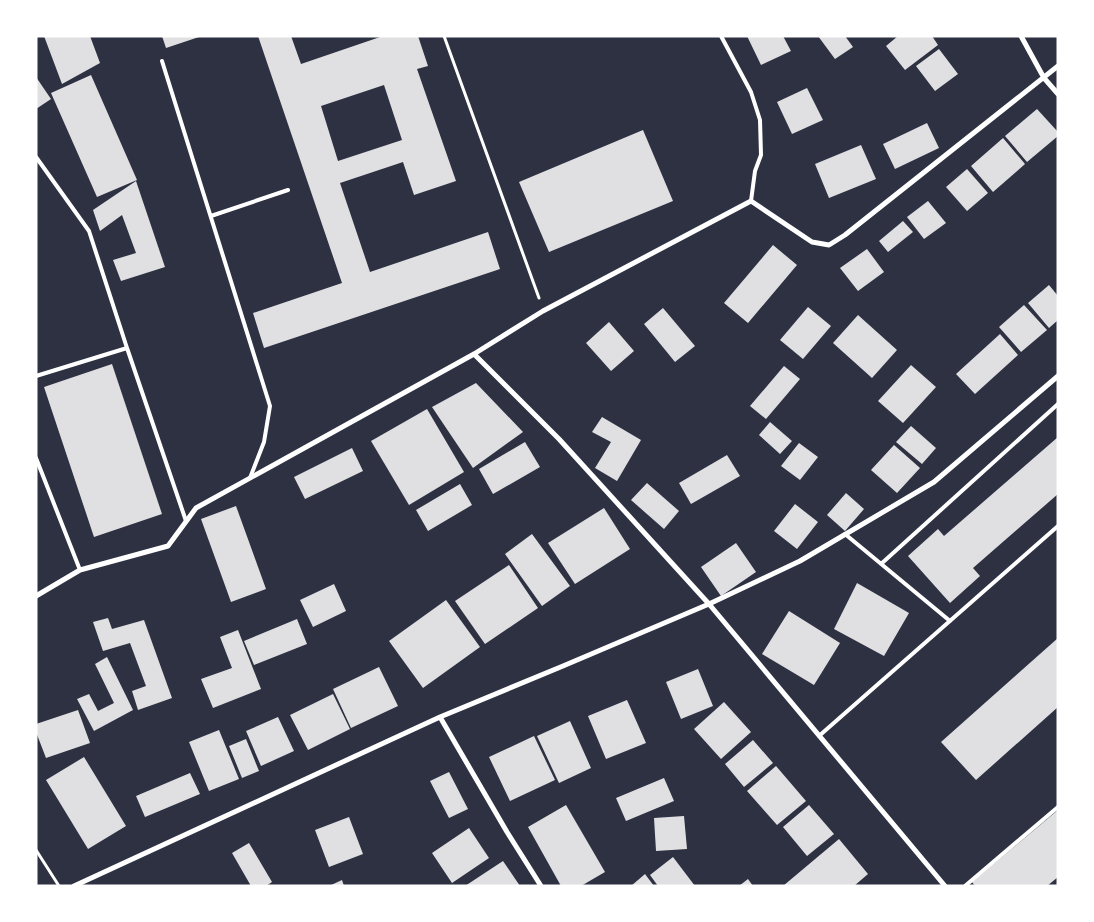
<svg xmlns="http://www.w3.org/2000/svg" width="1094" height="922" font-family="'DM Sans',sans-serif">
<rect width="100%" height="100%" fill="#2d3142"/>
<path fill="#e0e0e3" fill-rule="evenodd" d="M44,36H90L100,63L62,84Z
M162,36H199V37L166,48Z
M258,36H291L301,64L383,36H418L428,66L417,69L456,181L414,195L403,162L340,183L370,272L488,232L500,269L264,348L253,313L342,283ZM384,85L402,140L338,161L321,106Z
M747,36H783L791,51L761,65Z
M818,36H845L853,47L835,59Z
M898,36H932L938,45L905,70L886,46Z
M939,49L958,74L935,91L916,66Z
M91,75L137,180L97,197L51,93Z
M36,77L51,99L36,109Z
M807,88L823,120L792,134L777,102Z
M1037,109L1058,132V136L1027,162L1005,136Z
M927,123L939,148L895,169L883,144Z
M643,130L673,201L549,252L519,182Z
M1003,138L1025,164L993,192L971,166Z
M861,145L876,179L829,198L815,164Z
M967,169L988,193L967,211L946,187Z
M136,181L165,267L121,281L113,260L136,253L122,215L100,231L93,210Z
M928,201L946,223L924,239L907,217Z
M903,221L913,232L888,252L879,241Z
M773,245L797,265L748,323L724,303Z
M867,249L884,272L858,291L840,268Z
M1049,285L1058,296V320L1049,328L1028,303Z
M1024,305L1047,330L1021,352L999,327Z
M808,307L831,326L803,359L780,340Z
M663,308L695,346L675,362L644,324Z
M858,315L897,350L872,378L833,343Z
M609,322L634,351L611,371L586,343Z
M1000,334L1018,355L975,394L956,374Z
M112,364L162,514L94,537L44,387Z
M911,365L936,387L903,423L878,401Z
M784,366L800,379L766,419L750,406Z
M476,383L523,432L473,468L432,407Z
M427,409L464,472L409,505L371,441Z
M602,417L641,440L617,481L595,468L611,442L592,432Z
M770,422L792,441L780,454L759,435Z
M911,426L936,448L922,464L896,442Z
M1058,437V494L973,568L980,576L950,603L908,556L938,529L944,536Z
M525,442L540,467L493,494L479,469Z
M799,443L818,457L800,480L781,466Z
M894,445L920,468L897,493L871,470Z
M352,448L363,471L305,499L294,477Z
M727,455L740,476L691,504L679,483Z
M647,483L679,511L664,529L631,500Z
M460,484L472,505L428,531L416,510Z
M846,493L864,509L845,531L827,515Z
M795,504L818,522L797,549L774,531Z
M236,506L266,589L231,602L201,519Z
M604,508L630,549L575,584L548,543Z
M532,534L570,586L542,606L505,554Z
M736,543L756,572L721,596L701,567Z
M509,565L538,608L485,644L455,601Z
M857,583L909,613L884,656L834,629Z
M334,584L346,611L313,627L300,600Z
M446,600L480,647L423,688L389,641Z
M789,611L840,643L814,685L762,654Z
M108,618L112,629L144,620L172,698L138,710L132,691L146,686L130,643L103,651L93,622Z
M297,619L307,644L254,665L244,641Z
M238,630L261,689L213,708L201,679L232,668L220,637Z
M1058,638V707L976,780L941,742Z
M107,657L133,710L94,731L77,699L89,694L98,711L114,703L95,664Z
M379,667L398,706L351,728L333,689Z
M698,669L713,706L681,719L666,682Z
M333,694L350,729L308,750L290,715Z
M627,700L646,743L606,759L588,716Z
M724,702L751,732L721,759L694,729Z
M78,710L90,743L46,758L36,732V724Z
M278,717L294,751L261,766L246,731Z
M570,721L591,768L559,783L537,736Z
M219,730L239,779L209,791L189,742Z
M534,736L555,780L510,801L489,757Z
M246,739L259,771L242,778L229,746Z
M753,740L773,763L744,787L725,764Z
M84,757L126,826L88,849L46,780Z
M776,766L806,801L777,825L747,791Z
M449,772L468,809L449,818L430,781Z
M190,773L200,794L145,817L136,796Z
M664,778L674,801L626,821L616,798Z
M566,805L605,872L581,886H561L528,827Z
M809,805L834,834L807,856L783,827Z
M1058,810V877L1047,886H975L972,882Z
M684,816L687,849L656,851L654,818Z
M349,817L363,854L329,867L315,830Z
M469,828L489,858L452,883L432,853Z
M839,839L868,874L854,886H783Z
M249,843L272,882L266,886H251L232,853Z
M673,857L695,886H658L650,875Z
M503,861L520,886H465Z
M645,874L654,886H631Z
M748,879L753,886H739Z
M342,880L344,886H329Z"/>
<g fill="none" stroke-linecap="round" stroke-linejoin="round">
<path stroke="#fff" stroke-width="3" d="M444,36L539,298
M36,850L59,886"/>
<path stroke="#fff" stroke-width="4" d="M721,36L751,92L760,120L761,155L755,171L751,201
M162,61L270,406L264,442L250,478
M36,157L89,231L127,348
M211,216L288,190
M36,376L127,348L186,521
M36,458L80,570
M845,534L950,621
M881,564L1058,404
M819,736L1058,526
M965,886L1058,807"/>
<path stroke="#fff" stroke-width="5" d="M1021,36L1044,78L1058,94
M474,354L559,439L709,604L945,886
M36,596L80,570L168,546L196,508L474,354L543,311L751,201L812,242L829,245L845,235L1058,66
M440,717L507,832L541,886
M74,886L440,717L563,666L709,604L800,561L934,482L1058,376"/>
</g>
<rect width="1094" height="922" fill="none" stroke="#ffffff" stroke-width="75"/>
</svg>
